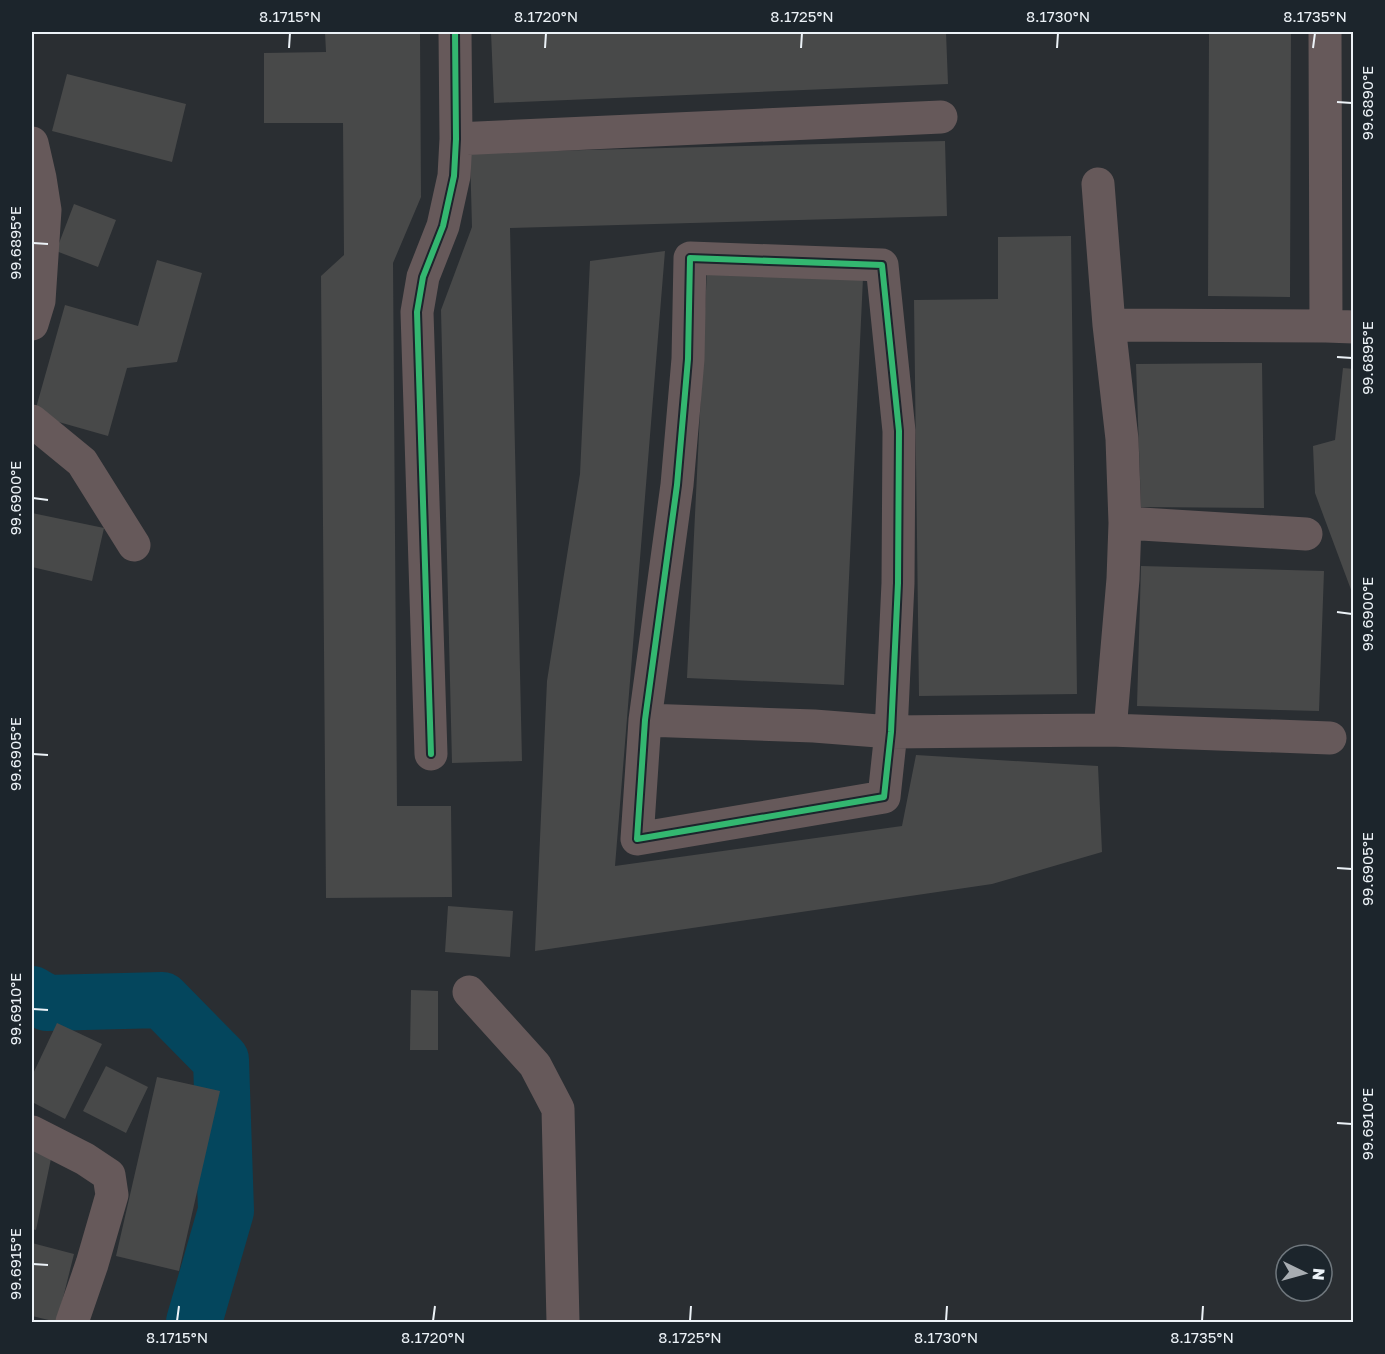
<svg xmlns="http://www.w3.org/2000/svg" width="1385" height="1354" font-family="'Golos Text',sans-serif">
<rect width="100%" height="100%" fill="#2a2e32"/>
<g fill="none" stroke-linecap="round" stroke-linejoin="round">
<path stroke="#04465d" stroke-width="56" d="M32,994L47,1003L162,1000L221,1060L226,1211L194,1322"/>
</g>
<path fill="#484949" d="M325,32H420L421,197L393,263L397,806H451L452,897L326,898L321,276L344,255L343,123H264V53L326,52Z
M491,32H946L948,84L494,103Z
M1209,32H1291L1290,297L1208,296Z
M67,74L186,104L172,162L52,131Z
M945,141L947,216L510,228L522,761L452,763L441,310L472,227L470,153Z
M74,204L116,220L98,267L56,251Z
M1071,236L1077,694L919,696L914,300L998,299V237Z
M665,251L615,866L902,826L916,755L1098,766L1102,852L992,884L535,951L547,681L580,474L590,261Z
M157,260L202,273L177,362L127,368L108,436L34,415L65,305L138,326Z
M707,270L863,278L844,685L687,678Z
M1262,363L1264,508L1141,507L1136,364Z
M1343,368L1354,369L1353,595L1315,493L1313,446L1335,440Z
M32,513L104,528L92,581L32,567Z
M1141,566L1324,571L1319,711L1137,706Z
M448,906L513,911L510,957L445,952Z
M411,990L438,991V1050H410Z
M57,1023L102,1044L65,1119L32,1102V1076Z
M106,1066L148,1087L126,1133L83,1111Z
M157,1077L220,1091L179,1271L116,1256Z
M32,1146L52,1154L36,1230L32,1229Z
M32,1243L74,1254L57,1322L32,1316Z"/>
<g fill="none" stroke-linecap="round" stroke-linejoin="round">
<path stroke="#66595a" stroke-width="33" d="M1325,32L1326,326
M456,139L941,117
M32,143L40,178L45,210L39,301L32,324
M1098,184L1109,325L1122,439L1125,523L1123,579L1110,730
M690,258L882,265L899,431L898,583L891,732L884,797L637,839L645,720L677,485L688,359Z
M1109,325L1326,326L1354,327
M32,421L82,462L134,545
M1125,523L1306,534
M645,720L814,726L891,732L1110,730L1330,738
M431,754L417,312L423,277L443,226L454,176L456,139L455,32
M469,992L535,1065L558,1109L563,1322
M32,1132L85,1159L109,1175L112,1195L92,1264L72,1322"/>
<g stroke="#1c252c" stroke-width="10">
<path id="cycleway" d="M690,258L882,265L899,431L898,583L891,732L884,797L637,839L645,720L677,485L688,359Z
M431,754L417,312L423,277L443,226L454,176L456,139L455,32"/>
</g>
<use href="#cycleway" stroke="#33b770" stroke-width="6"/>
</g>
<path fill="none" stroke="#ecf2f7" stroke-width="2" d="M289,48L290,33M545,48L546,33M801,48L802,33M1057,48L1058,33M1313,48L1315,33M1337,102L1352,103M33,243L48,244M1337,357L1352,358M33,498L48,500M1337,612L1352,614M33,754L48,755M1337,868L1352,869M33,1009L48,1010M1337,1123L1352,1124M33,1264L48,1265M177,1321L179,1306M433,1321L435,1306M690,1321L691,1306M946,1321L947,1306M1202,1321L1203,1306"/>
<rect width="1385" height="1354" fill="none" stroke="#1c252c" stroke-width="66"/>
<g transform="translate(1304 1273) rotate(95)"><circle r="28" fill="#1c252c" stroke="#6f777d" stroke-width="1.5"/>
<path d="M0-4.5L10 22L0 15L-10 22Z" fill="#a8adb2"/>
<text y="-9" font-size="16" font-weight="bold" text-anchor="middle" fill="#ecf2f7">N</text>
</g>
<rect x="33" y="33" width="1319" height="1288" fill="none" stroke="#ecf2f7" stroke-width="2"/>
<g font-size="15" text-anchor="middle" fill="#ecf2f7">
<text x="290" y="22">8.1715°N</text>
<text x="546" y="22">8.1720°N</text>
<text x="802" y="22">8.1725°N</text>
<text x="1058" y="22">8.1730°N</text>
<text x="1315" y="22">8.1735°N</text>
<text transform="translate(1368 103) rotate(-90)" y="5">99.6890°E</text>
<text transform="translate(16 243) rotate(-90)" y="5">99.6895°E</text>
<text transform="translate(1368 358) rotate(-90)" y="5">99.6895°E</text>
<text transform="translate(16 498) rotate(-90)" y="5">99.6900°E</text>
<text transform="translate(1368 614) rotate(-90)" y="5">99.6900°E</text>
<text transform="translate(16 754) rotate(-90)" y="5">99.6905°E</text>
<text transform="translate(1368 869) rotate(-90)" y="5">99.6905°E</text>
<text transform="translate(16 1009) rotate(-90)" y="5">99.6910°E</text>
<text transform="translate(1368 1124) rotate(-90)" y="5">99.6910°E</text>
<text transform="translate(16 1264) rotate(-90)" y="5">99.6915°E</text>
<text x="177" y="1343">8.1715°N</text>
<text x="433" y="1343">8.1720°N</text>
<text x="690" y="1343">8.1725°N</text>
<text x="946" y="1343">8.1730°N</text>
<text x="1202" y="1343">8.1735°N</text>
</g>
</svg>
